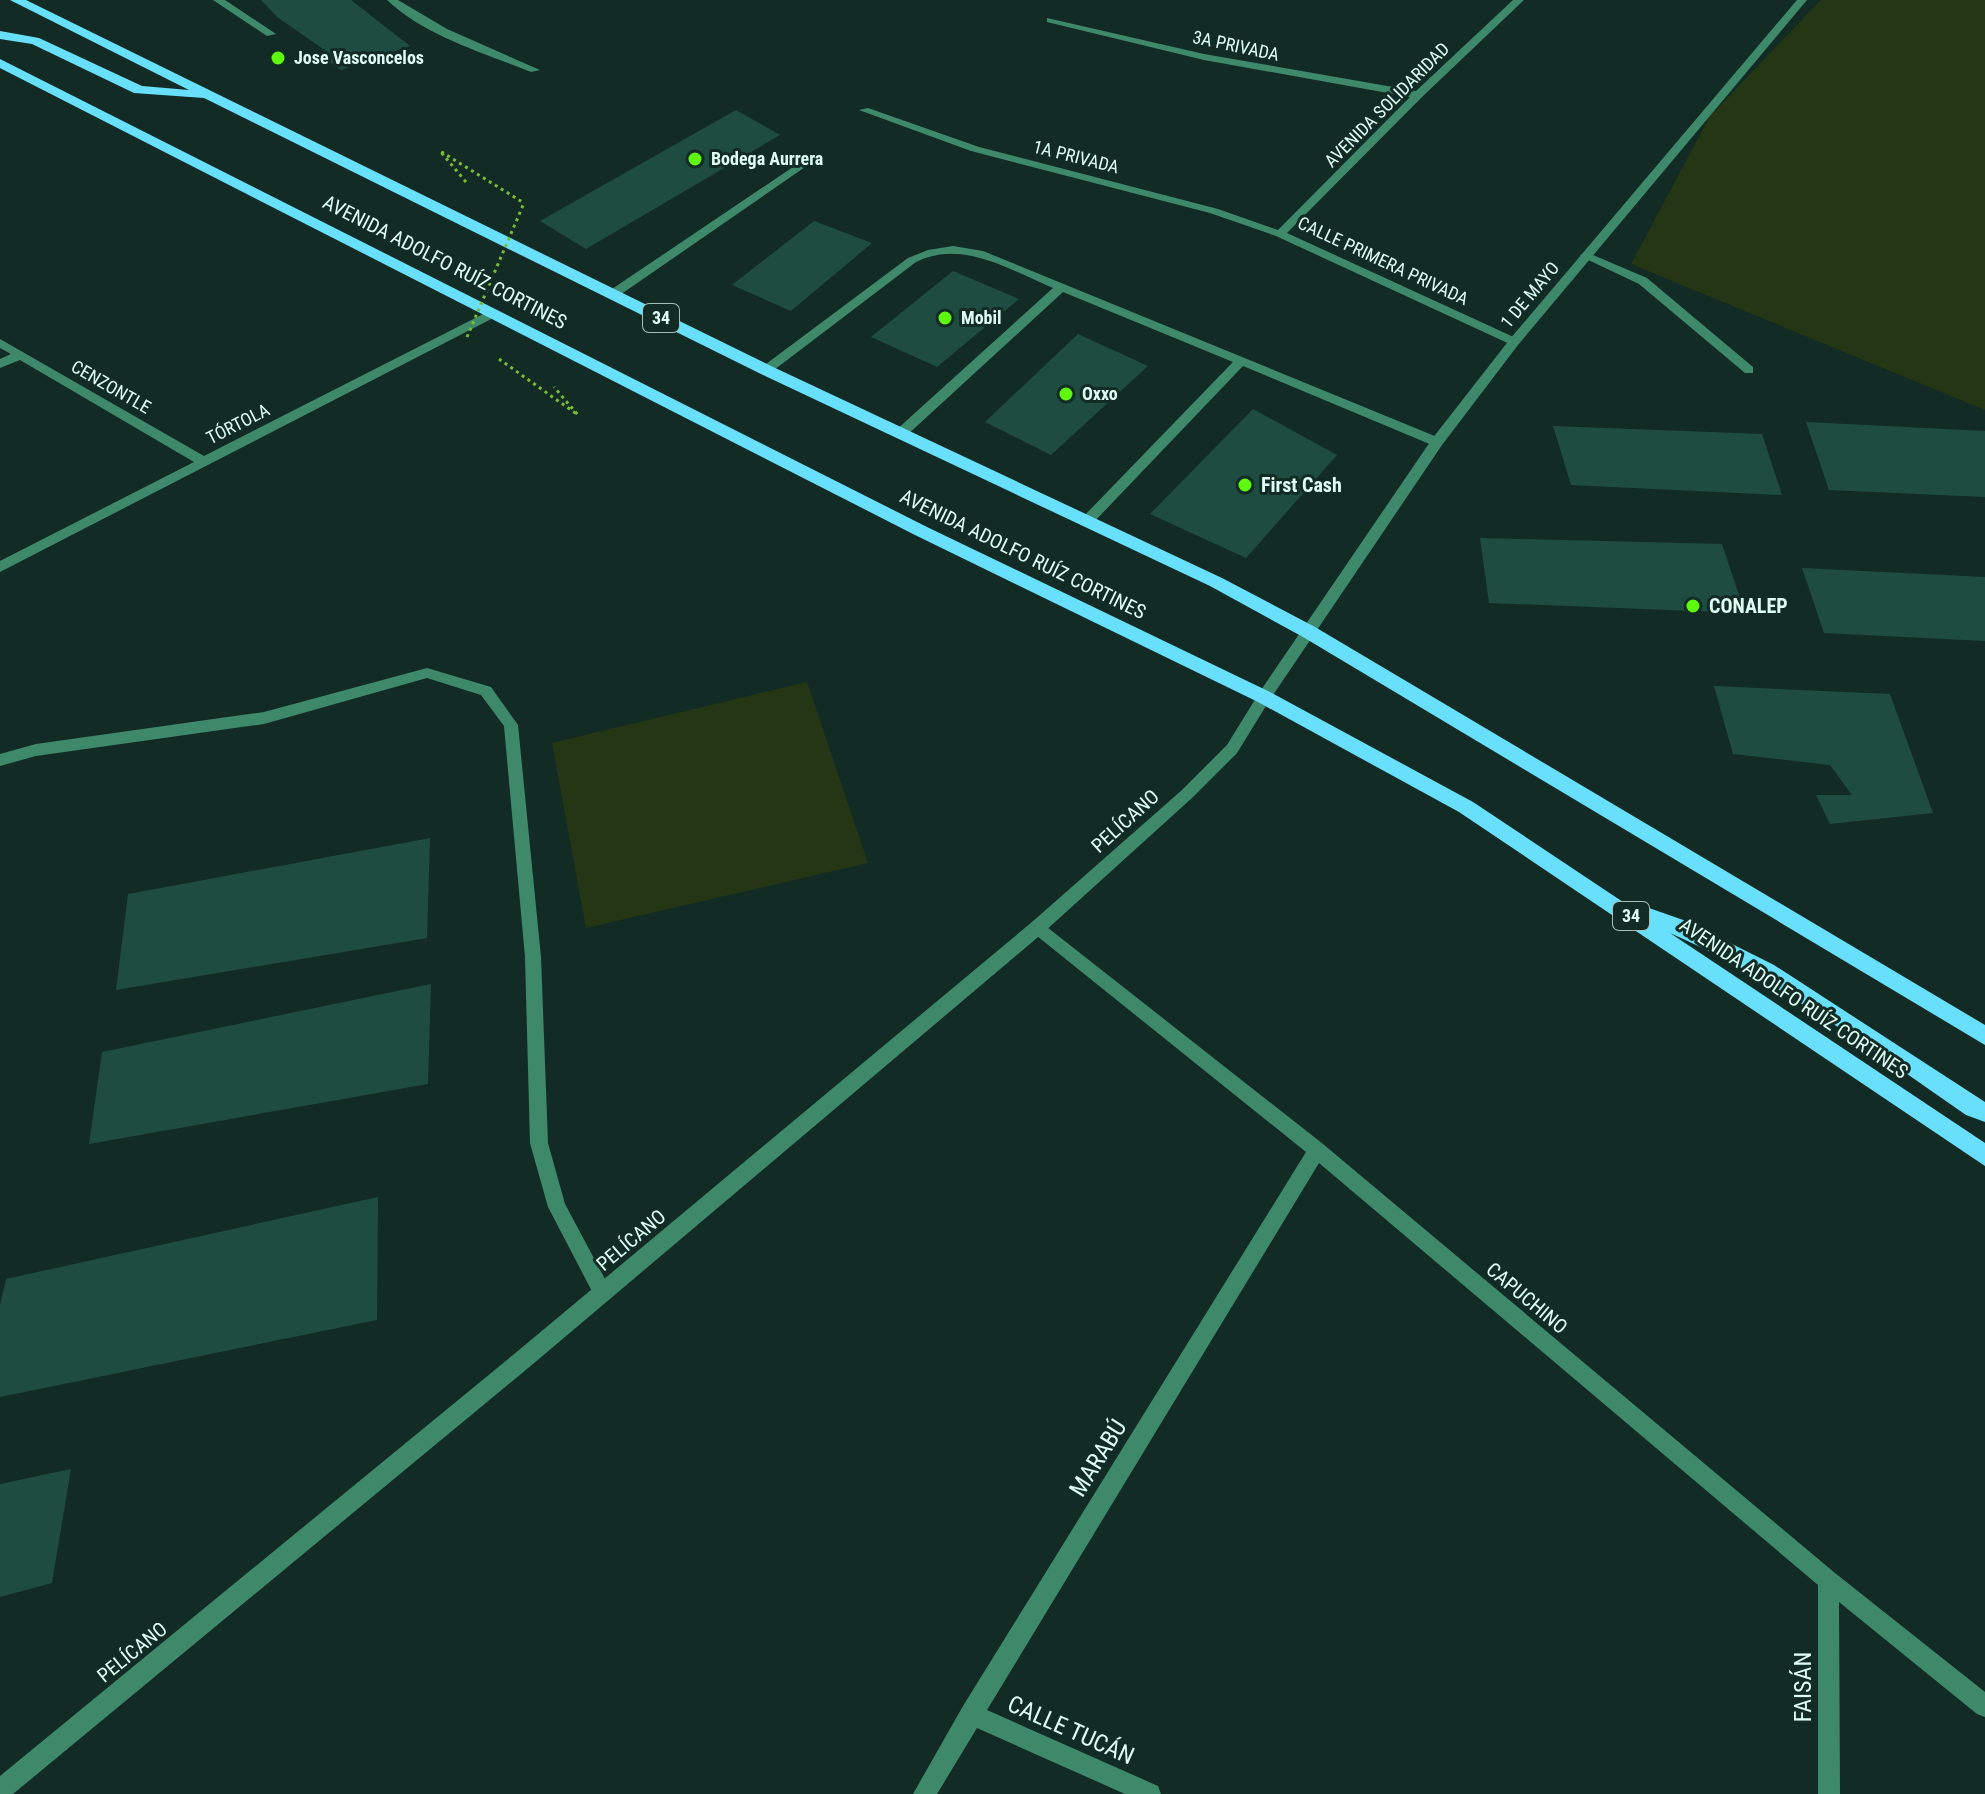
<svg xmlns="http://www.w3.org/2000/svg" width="1985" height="1794" font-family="'Roboto Condensed',sans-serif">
<rect width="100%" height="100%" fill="#122c25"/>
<path fill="#253615" d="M1821,0H1985V410L1631,264L1710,116Z
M807,682L868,863L586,928L552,743Z"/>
<path fill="#1f4c41" d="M261,0H351L410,46L341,70L318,54L326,51L277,17Z
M736,110L780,135L586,249L540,221Z
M814,221L872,243L791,311L732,285Z
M953,271L1019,299L937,367L871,337Z
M1078,334L1148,366L1051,455L985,422Z
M1253,409L1337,455L1246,558L1150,514Z
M1806,422L1985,431V497L1829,490Z
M1553,426L1762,434L1782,495L1571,485Z
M1480,538L1722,544L1745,613L1489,603Z
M1802,568L1985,577V641L1824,633Z
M1714,686L1890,694L1933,813L1830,824L1816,795H1852L1830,765L1733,754Z
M430,838L427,938L116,990L128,894Z
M431,984L428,1084L89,1144L102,1052Z
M378,1197L377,1320L0,1397V1305L6,1279Z
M71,1469L52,1583L0,1597V1484Z"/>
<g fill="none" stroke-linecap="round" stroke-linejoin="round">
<path stroke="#78bc34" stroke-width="3" stroke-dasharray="3 4" stroke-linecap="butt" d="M466,182L440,151L524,203
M499,359L578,415L554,387"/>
<path fill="#3f896b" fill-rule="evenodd" d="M213,0H225L276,34L267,36Z
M799,163L808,165L617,297H609V291Z
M953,246L983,251L1442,439L1443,442L1437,446L1432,445L1243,366L1093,523H1083V517L1233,362L1063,292L905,437H895V431L1053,288C1010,270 962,239 916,262L770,373H762V367L908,258L928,250Z
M1586,252L1647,278L1753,367V373H1745L1639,284L1582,257L1580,255Z
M427,668L491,687L518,725L541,957L548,1143L565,1204L612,1292L610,1299L603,1301L596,1299L548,1207L530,1143L525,957L504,726L481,695L427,678L264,724L36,756L0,766V754L36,744L264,712Z"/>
<path fill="#3f896b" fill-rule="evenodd" d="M387,0H398L447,29L540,70L531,72C484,53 425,36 387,0Z
M1513,0H1524L1422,97L1287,233L1518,339V345L1514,346L1276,236L1210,213L971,151L859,110L868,108L979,147L1218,209L1278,230L1410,97L1204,60L1047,22V18L1204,54L1416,91Z
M493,309L497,310V316L0,572V561L194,462L20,360L0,368V359L11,354L0,348V339L204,456Z
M1038,920L1323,1144L1835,1573L1985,1692V1717L1977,1714L1839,1602L1840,1794H1818V1585L1319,1163L987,1710L1158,1786L1161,1794H1125L977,1728L937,1794H913L963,1706L1306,1152L1032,932L1030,927L1032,922Z"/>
<path fill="#3f896b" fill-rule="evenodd" d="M1797,0H1807L1518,345L1442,445L1269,701L1237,753L1192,798L1044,932L533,1364L13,1794H0V1776L519,1350L1032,922L1182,790L1227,745L1259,693L1432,439L1510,339Z"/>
<path fill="#68e0fb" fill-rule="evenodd" d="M10,0H26L771,366L1222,578L1315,627L1985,1025V1045L1303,637L1210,586L761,374L204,98L134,93L32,44L0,39V31L39,38L142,86L189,90Z
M0,59L927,527L1270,692L1473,802L1626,904L1632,902L1686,921L1774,965L1985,1102V1122L1966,1115C1871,1049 1777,980 1670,933L1985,1143V1166L1459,812L1258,702L915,535L0,68Z"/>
<path stroke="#78bc34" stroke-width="3" stroke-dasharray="3 4" stroke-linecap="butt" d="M467,337L524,203"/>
</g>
<g fill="#5ff90f" stroke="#122c25" stroke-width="3">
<circle cx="278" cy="58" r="8"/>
<circle cx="695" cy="159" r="8"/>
<circle cx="945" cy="318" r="8"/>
<circle cx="1066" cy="394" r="8"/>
<circle cx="1245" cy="485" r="8"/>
<circle cx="1693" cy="606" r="8"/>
</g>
<g text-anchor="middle" stroke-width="6" stroke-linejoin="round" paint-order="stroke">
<g font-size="18" fill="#defef4" stroke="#122c25">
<text transform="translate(1236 46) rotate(12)" y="6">3A PRIVADA</text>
<text transform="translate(1387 105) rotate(-45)" y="6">AVENIDA SOLIDARIDAD</text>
<text transform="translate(1076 157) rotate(14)" y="6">1A PRIVADA</text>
<text transform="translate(1383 261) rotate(25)" y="6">CALLE PRIMERA PRIVADA</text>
<text transform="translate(1530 295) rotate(-50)" y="6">1 DE MAYO</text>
<text transform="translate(111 387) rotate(30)" y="6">CENZONTLE</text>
<text transform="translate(238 424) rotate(-27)" y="6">TÓRTOLA</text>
</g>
<g font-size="18" font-weight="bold" fill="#defef4" stroke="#122c25" text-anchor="start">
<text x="294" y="64">Jose Vasconcelos</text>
<text x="711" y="165">Bodega Aurrera</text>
<text x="961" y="324">Mobil</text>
<text x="1082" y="400">Oxxo</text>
</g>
<g fill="#122c25" stroke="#a1bfb6" stroke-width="2">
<rect x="643" y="304" width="36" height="28" rx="6"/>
<rect x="1613" y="902" width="36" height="28" rx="6"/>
</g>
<g font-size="18" font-weight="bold" fill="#defef4">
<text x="661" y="324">34</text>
<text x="1631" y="922">34</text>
</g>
<g font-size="20" fill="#defef4" stroke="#122c25">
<text transform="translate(445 262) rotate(27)" y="7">AVENIDA ADOLFO RUÍZ CORTINES</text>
<text transform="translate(1023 554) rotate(26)" y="7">AVENIDA ADOLFO RUÍZ CORTINES</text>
<text transform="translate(1125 821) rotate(-42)" y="7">PELÍCANO</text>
<text transform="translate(1794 998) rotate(34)" y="7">AVENIDA ADOLFO RUÍZ CORTINES</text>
<text transform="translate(631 1240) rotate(-40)" y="7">PELÍCANO</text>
<text transform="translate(1527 1298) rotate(40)" y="7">CAPUCHINO</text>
<text transform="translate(132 1652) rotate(-39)" y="7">PELÍCANO</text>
</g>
<g font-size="20" font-weight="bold" fill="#defef4" stroke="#122c25" text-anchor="start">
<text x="1261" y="492">First Cash</text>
<text x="1709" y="613">CONALEP</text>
</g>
<g font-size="24" fill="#defef4" stroke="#122c25">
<text transform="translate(1098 1458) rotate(-58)" y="8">MARABÚ</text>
<text transform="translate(1803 1687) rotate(-90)" y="8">FAISÁN</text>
<text transform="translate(1071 1730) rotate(24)" y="8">CALLE TUCÁN</text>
</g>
</g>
</svg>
